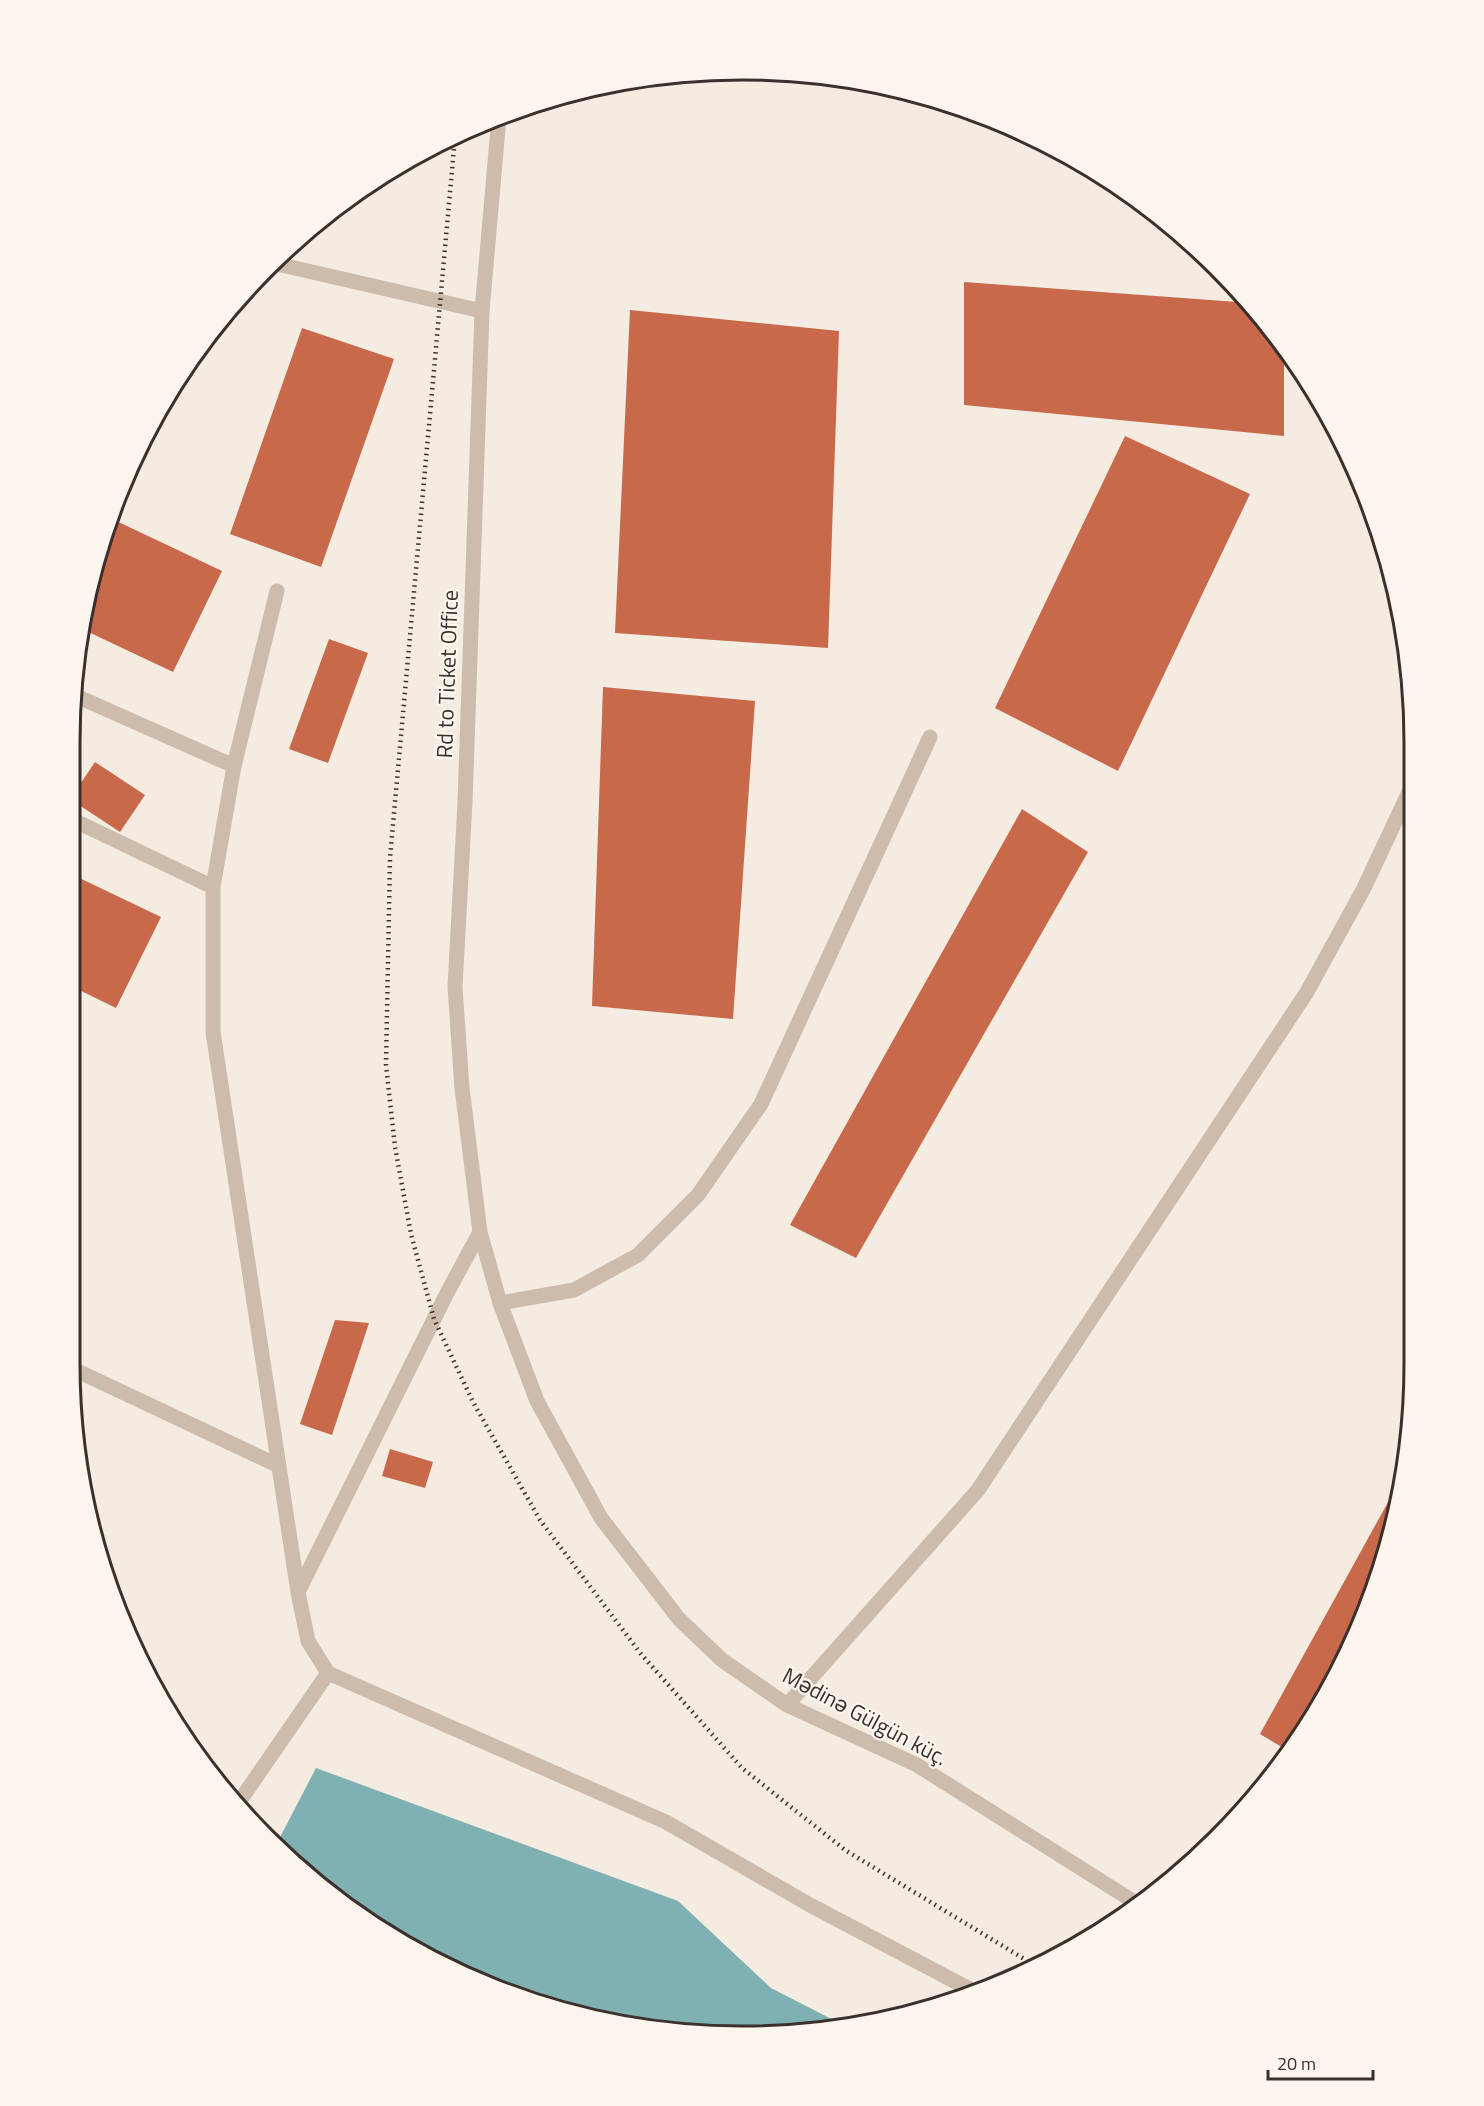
<svg xmlns="http://www.w3.org/2000/svg" width="1484" height="2106" font-family="'Titillium Web',sans-serif">
<rect width="100%" height="100%" fill="#f4ebe1"/>
<path fill="#7fb0b2" d="M316,1768L678,1901L771,1988L847,2027L830,2031H654L484,1986L405,1947L299,1870L276,1845Z"/>
<path fill="#c8694b" d="M964,282L1251,303L1284,352V436L964,405Z
M630,310L839,331L828,648L615,633Z
M302,328L394,359L321,567L230,534Z
M1125,436L1250,494L1118,771L995,708Z
M110,518L222,571L173,672L80,628L82,610Z
M329,639L368,653L328,763L289,749Z
M603,687L755,701L733,1019L592,1006Z
M95,762L145,795L120,832L70,799Z
M1022,809L1088,852L856,1258L790,1225Z
M69,873L161,917L116,1008L69,985Z
M335,1320L369,1323L332,1435L300,1424Z
M390,1449L433,1462L425,1488L382,1476Z
M1403,1475L1392,1538L1346,1661L1290,1752L1260,1734Z"/>
<g fill="none" stroke-linecap="round" stroke-linejoin="round">
<path stroke="#cdbbac" stroke-width="15" d="M499,117L482,311L465,802L455,987L462,1088L480,1232L500,1303L537,1401L601,1518L679,1619L722,1660L787,1705L917,1765L1136,1903
M273,263L482,311
M277,591L234,766L213,887V1032L298,1592L308,1641L328,1673L666,1822L810,1905L977,1993
M74,695L234,766
M69,818L213,887
M500,1303L574,1290L638,1255L698,1195L761,1104L930,737
M69,1367L279,1466
M298,1592L447,1293L480,1232
M787,1705L978,1490L1307,992L1364,888L1410,790
M239,1802L328,1673"/>
<path stroke="#3b302b" stroke-width="4.5" stroke-dasharray="1.5 4.5" stroke-linecap="butt" d="M455,137L390,858L386,1065L395,1147L411,1234L434,1319L473,1402L540,1520L641,1654L742,1768L845,1850L1039,1968"/>
</g>
<g text-anchor="middle" stroke-width="4.5" stroke-linejoin="round" paint-order="stroke">
<g font-size="22" fill="#3b302b" stroke="#fbf5ee">
<text transform="translate(447 674) rotate(-88)" y="8">Rd to Ticket Office</text>
<text transform="translate(865 1716) rotate(28)" y="8">Mədinə Gülgün küç.</text>
</g>
</g>
<path d="M0 0H1484V2106H0ZM742 80H742A662 662 0 0 1 1404 742V1364A662 662 0 0 1 742 2026H742A662 662 0 0 1 80 1364V742A662 662 0 0 1 742 80Z" fill="#fbf5ee" fill-rule="evenodd"/>
<path fill="none" stroke="#3b302b" stroke-width="3" d="M742 80H742A662 662 0 0 1 1404 742V1364A662 662 0 0 1 742 2026H742A662 662 0 0 1 80 1364V742A662 662 0 0 1 742 80Z"/>
<path d="M1268 2070v9h105v-9" fill="none" stroke="#3b302b" stroke-width="3"/>
<text x="1277" y="2070" font-size="18" fill="#3b302b" stroke="#fbf5ee" stroke-width="4.5" paint-order="stroke">20 m</text>
</svg>
